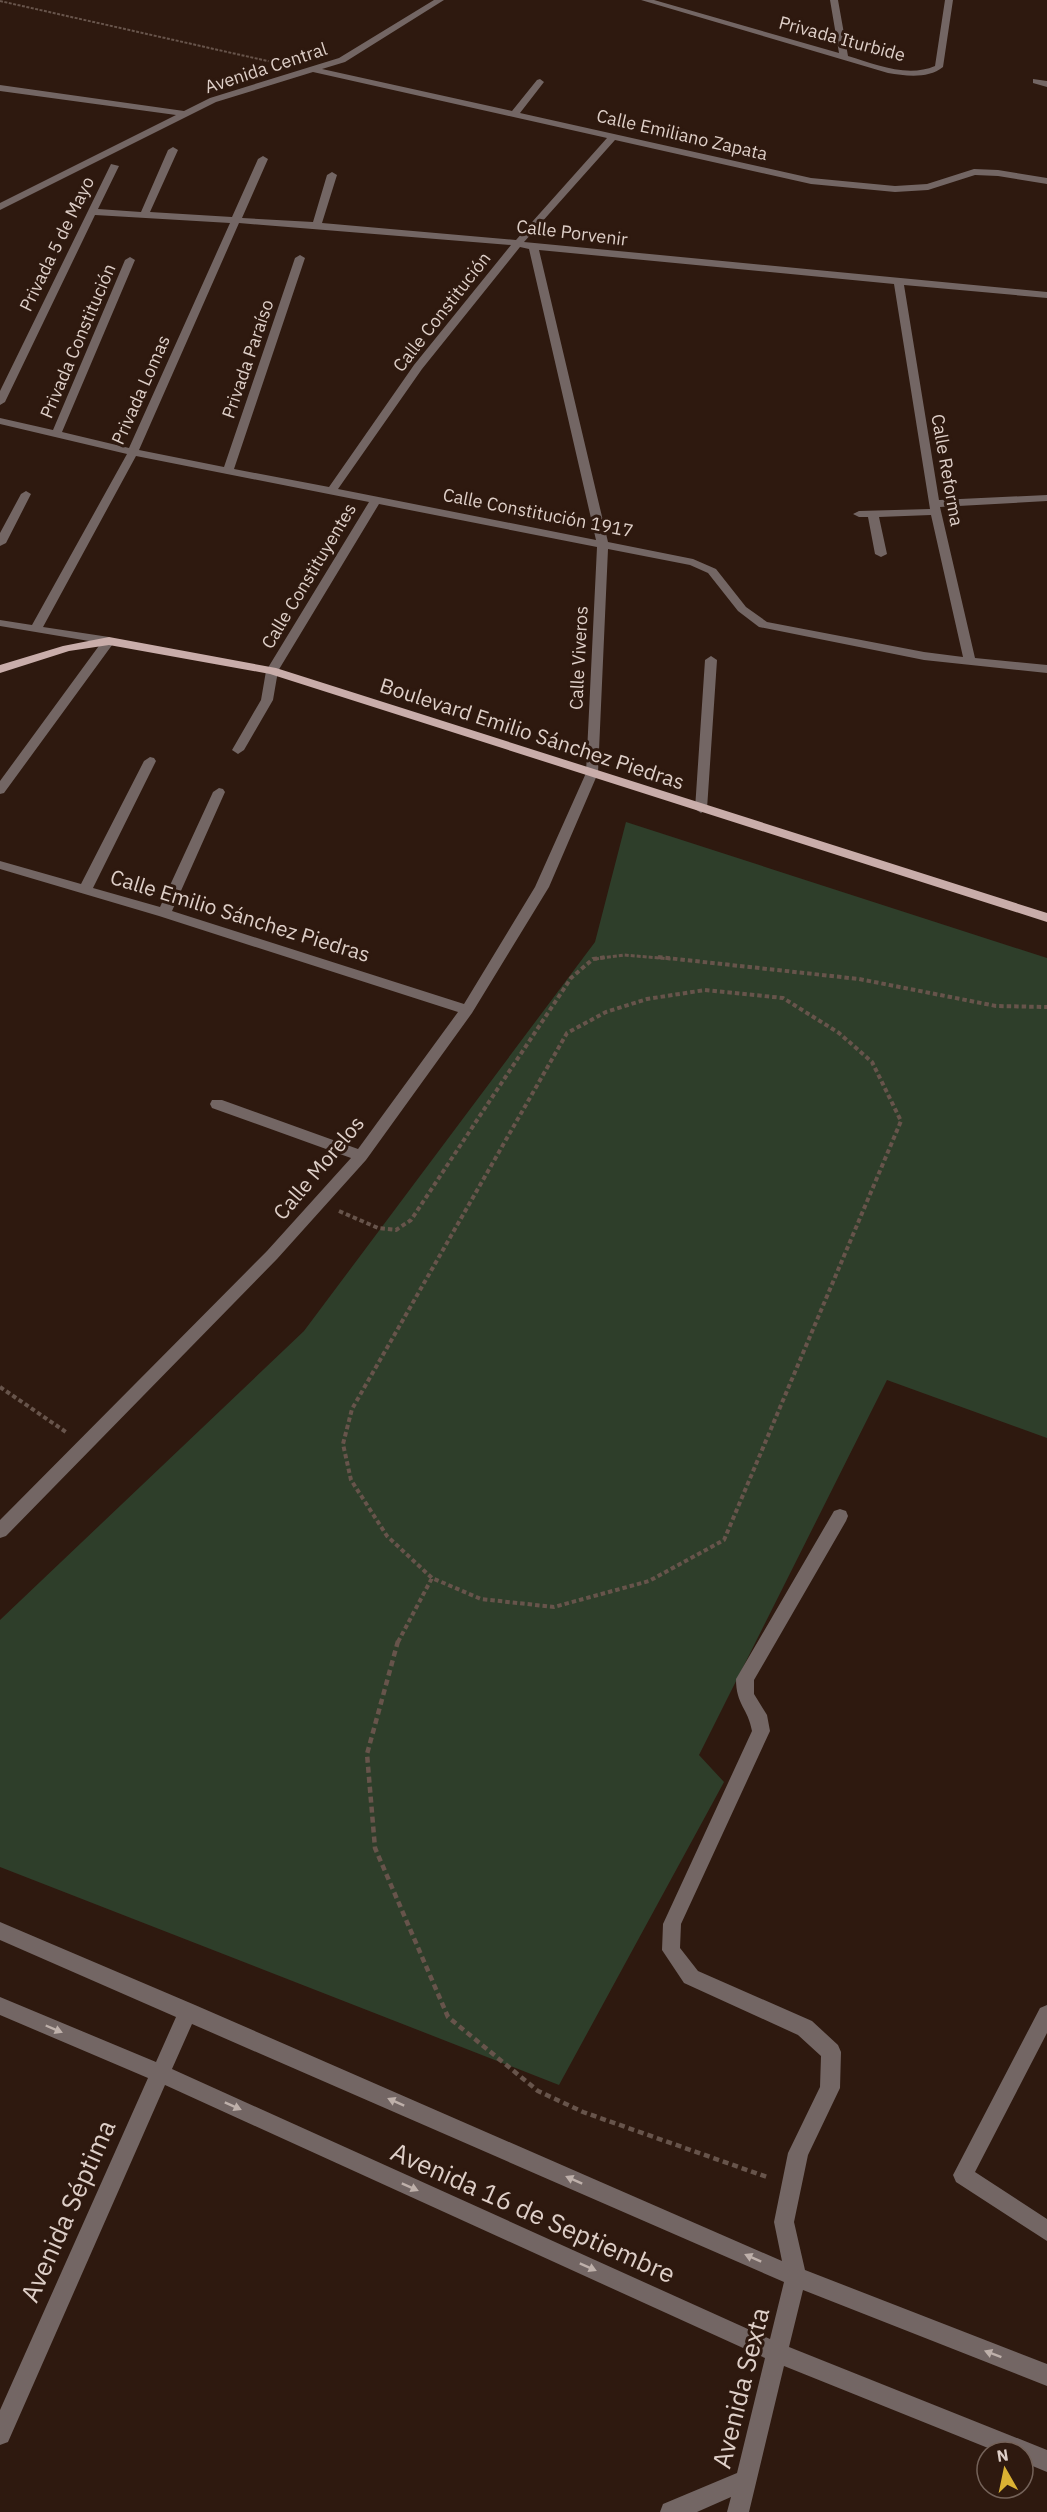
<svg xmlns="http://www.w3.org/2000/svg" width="1047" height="2512" font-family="'IBM Plex Sans',sans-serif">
<rect width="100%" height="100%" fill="#2e190f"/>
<path fill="#2e3e2a" d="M626,822L1047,958V1438L887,1380L699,1755L724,1782L559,2085L0,1867V1620L304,1331L595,942Z"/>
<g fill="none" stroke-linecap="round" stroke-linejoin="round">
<path stroke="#67544b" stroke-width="2" stroke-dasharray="3 1.5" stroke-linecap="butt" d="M0,1L272,62"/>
<path stroke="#67544b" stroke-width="3" stroke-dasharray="4 2" stroke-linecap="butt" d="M595,959L624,955L672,959"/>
<path stroke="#67544b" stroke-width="4" stroke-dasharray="4.5 3" stroke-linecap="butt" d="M658,957L859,979L996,1006L1047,1007
M705,990L783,998L839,1033L872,1062L901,1121L724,1540L649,1581L554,1607L481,1599L432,1578L387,1536L351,1480L343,1444L352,1409L567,1033L606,1012L647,999Z
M339,1211L378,1228L396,1230L411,1220L571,978L593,959L607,957
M0,1387L66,1432
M398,1642L432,1578"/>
<path stroke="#67544b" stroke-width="4.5" stroke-dasharray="6 4" stroke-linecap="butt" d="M398,1641L367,1754L375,1848L448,2017L538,2091L583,2112L767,2177"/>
<path fill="#736664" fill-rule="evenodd" d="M434,0H444L345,62L322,69L512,111L537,80L540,79L544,82L520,113L811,178L895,186L927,184L974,169L998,170L1047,178V184L998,176L975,175L928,190L895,192L811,184L615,140L524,242L1047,292V298L904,285L939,500L1047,495V501L940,507L975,658L1047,665V673L924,660L759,627L738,611L708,573L690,565L608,549L598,773L549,887L472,1013L366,1160L277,1259L6,1536L0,1538V1520L267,1251L351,1158L212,1108L210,1104L212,1100H222L358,1149L458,1012L159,916L0,869V861L81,884L144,761L150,757L154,758L156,761L93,888L160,907L213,792L219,788L223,789L225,792L172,911L464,1004L535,887L586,773L597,547L379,504L278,671L273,700L244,750L238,754L232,750L261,700L266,671L369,502L136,456L43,627L109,637L115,641L4,793L0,794V781L101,643L0,626V620L32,625L127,454L0,424V418L53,430L125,260L130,257L135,260L62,432L129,448L230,223L95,215L5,402L0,405V391L111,164L119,166L98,209L141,212L168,150L173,147L178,150L150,212L232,217L258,159L263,156L268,159L242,218L313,222L327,175L332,172L337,175L322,223L516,240L607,138L313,72L216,102L0,210V203L176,115L0,91V85L184,111L210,98L339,58ZM239,223L511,245L414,365L329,487L234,469L305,258L300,255L295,258L224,467L139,450ZM520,247L529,249L596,540L338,489L422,369ZM539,250L894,284L930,509L859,511L853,514L859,517H868L875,554L881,557L887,554L879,517L931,515L963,657L924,652L767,622L746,607L716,569L693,559L608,542Z
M641,0H654L839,53L830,0H838L848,56C875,64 907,78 935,66L945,0H953L943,67C928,79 906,76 888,73Z
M1033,79L1047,81V87L1033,83Z
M26,491L31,494L6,543L0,546V533L21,494Z
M711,656L717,660L707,809L701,813L695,809L705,660Z
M840,1509L846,1511L848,1516L846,1521L754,1680V1694L767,1715L770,1731L681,1924L680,1948L698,1971L812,2021L838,2045L841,2052L840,2088L808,2155L794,2222L805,2270L1047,2364V2386L803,2290L789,2347L1047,2450V2472L1023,2462V2452H998L784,2366L749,2512H727L731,2497L697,2512H660L663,2504L737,2473L765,2358L165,2085L8,2442L0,2445V2410L148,2078L0,2015V1997L156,2062L176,2017L0,1940V1922L195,2005L782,2261L774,2222L788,2153L820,2087L821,2056L798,2035L684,1983L662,1950L663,1924L752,1731C748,1708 736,1705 736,1679L834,1511ZM192,2024L784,2282L770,2339L172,2069Z
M1047,2005V2033L975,2172L1047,2219V2241L956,2182L953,2175L1040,2008Z"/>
<path fill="#c9adaa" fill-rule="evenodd" d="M109,637L276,668L1047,913V922L270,674L109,645L69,651L0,673V665L63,646Z"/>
</g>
<defs><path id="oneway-solid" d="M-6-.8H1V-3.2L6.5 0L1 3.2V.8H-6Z" transform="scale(1.5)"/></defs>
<g fill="#beb0aa">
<use href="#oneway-solid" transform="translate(54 2029) rotate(23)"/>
<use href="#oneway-solid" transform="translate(396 2102) rotate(-156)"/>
<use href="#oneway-solid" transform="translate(233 2106) rotate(24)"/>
<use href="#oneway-solid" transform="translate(574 2180) rotate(-156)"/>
<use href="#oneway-solid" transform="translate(410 2187) rotate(24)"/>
<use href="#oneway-solid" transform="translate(753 2258) rotate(-156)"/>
<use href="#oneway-solid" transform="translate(588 2267) rotate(24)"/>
<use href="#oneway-solid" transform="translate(993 2354) rotate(-159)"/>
</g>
<g text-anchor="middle" stroke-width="6" stroke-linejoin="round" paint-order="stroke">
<g font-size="18" fill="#decfc8" stroke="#2e190f">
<text transform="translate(842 39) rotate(15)" y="6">Privada Iturbide</text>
<text transform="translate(266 68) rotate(-18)" y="6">Avenida Central</text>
<text transform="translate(682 135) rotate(13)" y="6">Calle Emiliano Zapata</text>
<text transform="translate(572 233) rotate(7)" y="6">Calle Porvenir</text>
<text transform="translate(57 244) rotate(-64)" y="6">Privada 5 de Mayo</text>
<text transform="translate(442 312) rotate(-52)" y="6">Calle Constitución</text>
<text transform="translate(78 341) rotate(-67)" y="6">Privada Constitución</text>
<text transform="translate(248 359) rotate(-71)" y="6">Privada Paraíso</text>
<text transform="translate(141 390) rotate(-66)" y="6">Privada Lomas</text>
<text transform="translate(947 470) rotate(80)" y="6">Calle Reforma</text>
<text transform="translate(538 513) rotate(11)" y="6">Calle Constitución 1917</text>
<text transform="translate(309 576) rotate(-59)" y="6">Calle Constituyentes</text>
<text transform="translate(579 658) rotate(-87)" y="6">Calle Viveros</text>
</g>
<g font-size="21" fill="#decfc8" stroke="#2e190f">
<text transform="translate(532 734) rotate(18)" y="7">Boulevard Emilio Sánchez Piedras</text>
<text transform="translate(240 916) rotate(17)" y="7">Calle Emilio Sánchez Piedras</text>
<text transform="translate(319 1168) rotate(-50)" y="7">Calle Morelos</text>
</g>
<g font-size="26" fill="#decfc8" stroke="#2e190f">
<text transform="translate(68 2211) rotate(-66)" y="9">Avenida Séptima</text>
<text transform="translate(533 2213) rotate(24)" y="9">Avenida 16 de Septiembre</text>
<text transform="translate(741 2388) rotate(-76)" y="9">Avenida Sexta</text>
</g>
</g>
<g transform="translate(1005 2470) rotate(351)"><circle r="28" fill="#2e190f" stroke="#746259" stroke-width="1.5"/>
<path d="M0-4.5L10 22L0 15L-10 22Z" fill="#dbb233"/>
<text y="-9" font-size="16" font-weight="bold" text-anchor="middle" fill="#decfc8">N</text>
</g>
</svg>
